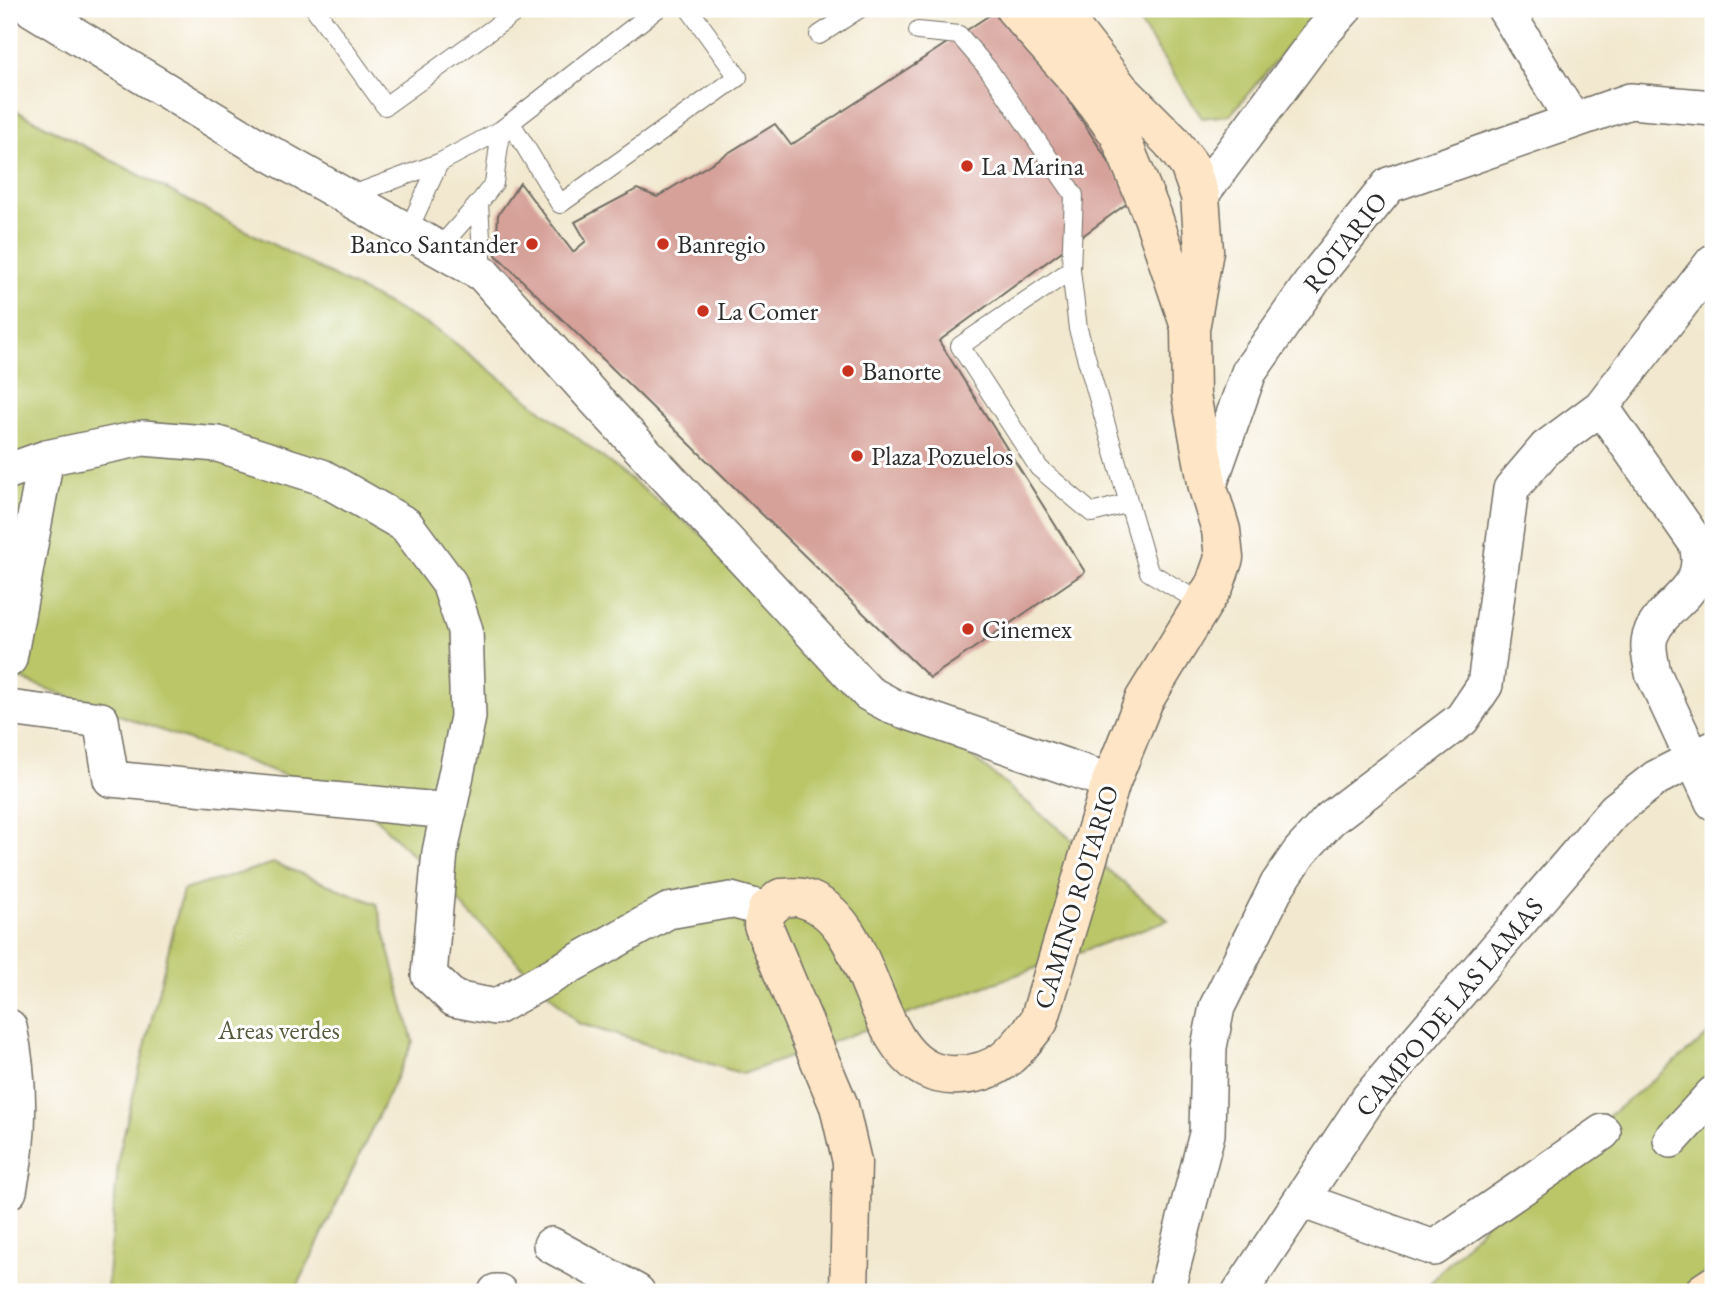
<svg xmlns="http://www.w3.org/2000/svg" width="1722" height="1301" font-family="'EB Garamond',serif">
<rect width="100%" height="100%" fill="#fff"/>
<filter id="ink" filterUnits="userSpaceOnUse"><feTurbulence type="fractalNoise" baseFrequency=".0143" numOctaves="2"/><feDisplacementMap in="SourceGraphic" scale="14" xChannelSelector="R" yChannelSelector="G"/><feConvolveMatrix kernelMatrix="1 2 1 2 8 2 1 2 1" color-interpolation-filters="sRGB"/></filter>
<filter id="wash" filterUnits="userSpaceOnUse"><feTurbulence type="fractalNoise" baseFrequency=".00686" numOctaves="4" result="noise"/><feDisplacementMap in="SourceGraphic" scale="28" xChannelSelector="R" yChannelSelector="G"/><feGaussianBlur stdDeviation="1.57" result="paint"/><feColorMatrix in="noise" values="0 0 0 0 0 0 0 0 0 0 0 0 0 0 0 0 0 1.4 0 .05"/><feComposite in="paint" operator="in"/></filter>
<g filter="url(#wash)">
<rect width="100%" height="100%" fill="#f2e8cf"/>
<path fill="#bac668" stroke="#72784a" stroke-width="2" d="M1131,9H1320L1230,115L1202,118Z
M9,107L441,332L764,583L1168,920L743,1074L578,1023L361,803L9,675Z
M274,863L377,904L413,1042L295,1292H117L107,1287L119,1154L183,890Z
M1713,1031V1265L1686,1292H1422L1513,1194Z"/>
<g id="blocks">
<path fill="#d6a199" d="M999,9H1009L1133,199L939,341L1085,572L930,678L496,255L498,215L520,183L573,252L586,241L575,222L637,189L657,197L775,124L791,145Z"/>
</g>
</g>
<g filter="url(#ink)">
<use href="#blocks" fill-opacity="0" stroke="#716d64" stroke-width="2"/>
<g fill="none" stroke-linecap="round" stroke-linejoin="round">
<path stroke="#cac2ae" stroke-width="35" stroke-dasharray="35 18" stroke-linecap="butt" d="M9,12L12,9"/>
<g stroke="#716d64" stroke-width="20">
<path id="lane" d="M315,9L385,106L520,9
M918,31L959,35L989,70L1074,195L1071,270L1078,329L1149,572L1203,604
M819,35L859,9
M511,123L560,204L738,77L689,9
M347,197L439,163L501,130L657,9
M408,231L439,163
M439,248L479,203
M1071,270L960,346L1039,468L1092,513L1129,503
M483,274L479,203L494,183L501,130"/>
</g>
<g stroke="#716d64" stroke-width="38">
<path id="street" d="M32,9L264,150L483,274L596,400L868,693L894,707L1111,782
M1505,9L1573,121
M1200,196L1317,39L1344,9
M1601,407L1697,544C1709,593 1666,599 1651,634C1646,646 1651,661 1653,673L1713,802
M9,471L46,458L143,438L218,444L322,477L406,525L449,583L465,630L468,717L440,852L429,975L454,999L496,1007L668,911L731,900L767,910
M1208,488L1249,372L1316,276L1389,185L1630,101L1713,108
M9,659L46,458
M9,708L101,720L111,779L449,811
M9,1027C21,1082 20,1137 9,1191
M1671,1140L1713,1094
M1301,1200L1434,1248L1603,1132
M551,1245L637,1292
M496,1292H499
M1166,1292L1207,1134L1209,1047L1217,1007L1278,884L1300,852L1330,819L1462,719L1485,685L1511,489L1546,448L1601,407L1713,262
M1240,1292L1368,1099L1615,810L1656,778L1713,749"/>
</g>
<g stroke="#716d64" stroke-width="41">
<path id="secondary" d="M1015,9L1084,87L1119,134L1153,217L1190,327
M849,1292L852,1162L839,1106L763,925L767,910L781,898C787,898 796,896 802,898C883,919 865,1081 959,1075C1001,1073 1015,1052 1039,1021L1111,782L1144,700L1215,584L1224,558L1221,530L1208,488L1191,395L1190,329L1204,251L1200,196L1189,165L1171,141L1120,90L1057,9
M1704,1292L1713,1286"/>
</g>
<use href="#lane" stroke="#fff" stroke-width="18"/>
<use href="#street" stroke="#fff" stroke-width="35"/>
<use href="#secondary" stroke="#fee5c5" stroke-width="38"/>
</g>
</g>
<g fill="#c8321e" stroke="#fff" stroke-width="2.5">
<circle cx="967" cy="166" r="7"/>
<circle cx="532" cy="244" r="7"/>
<circle cx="663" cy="244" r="7"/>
<circle cx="703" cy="311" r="7"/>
<circle cx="848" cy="371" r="7"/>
<circle cx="857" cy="456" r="7"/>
<circle cx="968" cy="629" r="7"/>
</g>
<g text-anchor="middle" stroke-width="6" stroke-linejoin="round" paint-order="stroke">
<g font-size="26" fill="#2b2b2b" stroke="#fff" text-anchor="start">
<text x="981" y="175">La Marina</text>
<text x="518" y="253" text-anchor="end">Banco Santander</text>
<text x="677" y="253">Banregio</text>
<text x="717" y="320">La Comer</text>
<text x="862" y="380">Banorte</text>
<text x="871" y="465">Plaza Pozuelos</text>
<text x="982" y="638">Cinemex</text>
</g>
<g font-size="26" fill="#2b2b2b" stroke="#fff">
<text transform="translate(1345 242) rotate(-52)" y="9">ROTARIO</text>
<text transform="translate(1076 897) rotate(-73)" y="9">CAMINO ROTARIO</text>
<text transform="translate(1449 1007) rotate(-50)" y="9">CAMPO DE LAS LAMAS</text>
</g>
<g font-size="26" fill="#565a3d" stroke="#fff">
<text x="279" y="1039">Areas verdes</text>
</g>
</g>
<rect width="1722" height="1301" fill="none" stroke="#fff" stroke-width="35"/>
</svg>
